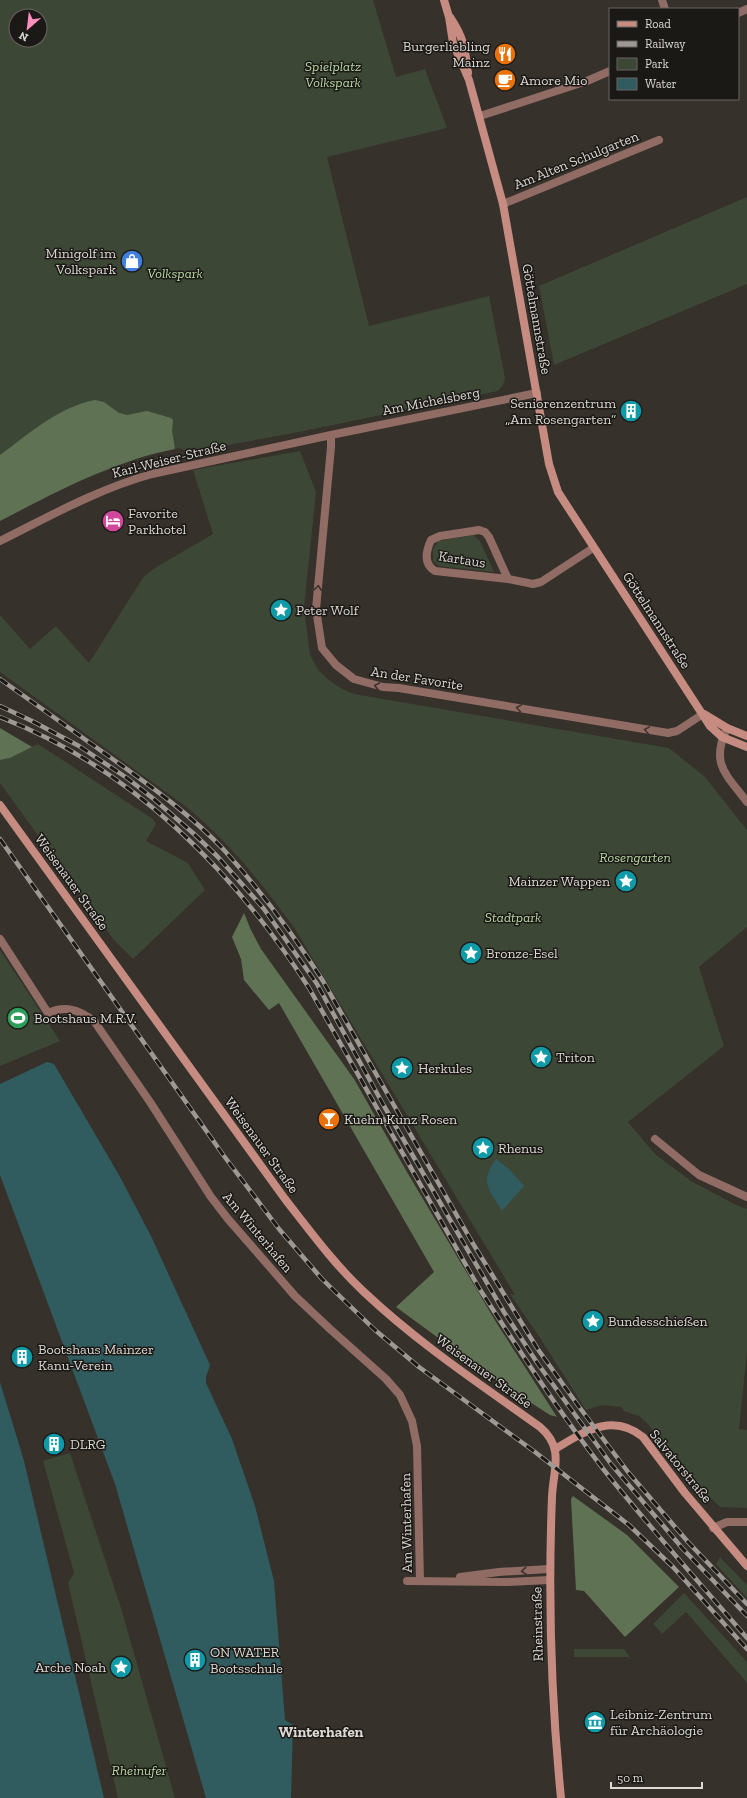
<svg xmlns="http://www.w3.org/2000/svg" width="747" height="1798" font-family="'Zilla Slab',serif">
<rect width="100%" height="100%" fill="#36312a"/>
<path fill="#3d4736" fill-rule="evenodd" d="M0,0H373L396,77L425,69L447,128L327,157L369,326L489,296L505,378L503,385L498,391L294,433L189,452L179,448L150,454L74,483L0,521ZM16,16H40V40H16Z
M747,197V284L554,365L539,286Z
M300,451L316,492L304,607L310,655L319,671L330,681L342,689L354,694L669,748L705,777L747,830V927L699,967L724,1046L628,1122L655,1154L691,1181L736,1205L747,1209V1351L739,1429L747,1430V1508L720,1507L692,1481L647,1423L639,1416L624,1411L621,1407L602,1405L586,1410L538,1335L510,1294L515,1295L295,929C261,882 229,842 184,805L0,672V615L30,649L56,626L89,663L144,576L158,566L213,534L193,470Z
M473,535L480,541L494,572L439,566L433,561V549L438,541Z
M38,744L153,819L156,824L146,841L188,863L205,890L133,959L113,939L0,783V760L10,758Z
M0,950L60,1041L0,1066Z
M70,1453L122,1611L175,1798H118L68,1583L74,1573L43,1461Z
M720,1557L747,1585V1598L716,1564Z
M684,1593L747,1662V1683L686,1612L662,1634L653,1624Z
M574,1649H624L630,1657H574Z"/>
<path fill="#607254" d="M95,400L104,402L119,413L127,415L147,411L171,418L173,420L172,431L175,449C113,461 56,492 0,521V455C29,434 58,407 95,400Z
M0,728L32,747L10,758L0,760Z
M244,913L251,930L261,949L354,1079L407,1172L496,1322L557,1417L550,1415L497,1381L396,1307L434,1272L279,1003L269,1010L244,980L241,959L232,937Z
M573,1496L627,1535L679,1587L625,1637L584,1591L576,1590L571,1499Z"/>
<path fill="#305c60" d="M47,1062L54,1064L119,1175L151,1236L210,1365L206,1377V1383L232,1439L255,1506L274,1581L285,1720L293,1725L291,1798H206L115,1484L0,1175V1084Z
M496,1159L509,1169L524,1186L502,1211C489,1189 479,1183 496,1159Z
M0,1382L24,1461L104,1798H0Z"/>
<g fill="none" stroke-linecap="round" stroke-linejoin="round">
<path stroke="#916c65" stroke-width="8" d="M662,0L665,9
M738,13L747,9
M480,116L587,81L610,71
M503,204L659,140
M331,435V447L316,609L322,648L336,665L354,679L383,687L399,688L668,733L677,731L703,714
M0,541C50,516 98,489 152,474L331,435L537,393
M508,579L435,571C423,564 426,551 431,540L440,536L479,530L485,532L489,537L508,579L533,584L541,582L593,548
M727,728C710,764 726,774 747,802
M0,939L48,1013C66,1005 79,1010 94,1021L150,1102L211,1197L228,1219L295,1296L330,1329L386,1379L400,1395L412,1421L417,1446L420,1581
M655,1139L699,1175L747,1197
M713,1528L727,1522H747
M460,1577L499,1572L549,1569
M407,1581L507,1582L549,1580"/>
<path stroke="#c68c81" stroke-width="8" d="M444,0L449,17L453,43L469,80L503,204L549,464L558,492L710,726L722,737L747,747
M450,17C464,38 465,48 468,73
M704,714L727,728L747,736
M0,805L285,1199C310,1231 334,1264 364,1292C418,1343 480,1384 540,1427C565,1448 553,1470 552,1497C548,1598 551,1698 561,1798
M555,1449C584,1432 612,1412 643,1437L685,1493L747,1566"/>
<g stroke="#9e9994" stroke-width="4.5">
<path id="rail" d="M0,679C38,706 76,733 114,760C152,787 192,816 224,850C261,891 293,934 323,981L472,1242L537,1348L577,1404L628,1472L688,1542L747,1604
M0,706L32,721L79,746L127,778L155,800L194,834L217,856L264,909L317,984L384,1106L456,1230L504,1312L538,1364L611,1464L683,1549L747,1616
M0,717C132,768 234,871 309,988L479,1288C519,1350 559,1412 604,1470C650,1528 699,1582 747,1638
M0,839L224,1156L279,1229L322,1279L375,1330L419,1367L535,1452L629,1525L673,1567L747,1649"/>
</g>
<use href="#rail" stroke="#1b1916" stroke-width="3" stroke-dasharray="9" stroke-linecap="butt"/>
</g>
<defs><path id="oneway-chevron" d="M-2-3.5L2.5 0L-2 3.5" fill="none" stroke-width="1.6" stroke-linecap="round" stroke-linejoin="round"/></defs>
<g stroke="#3e322e">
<use href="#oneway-chevron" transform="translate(318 588) rotate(-85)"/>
<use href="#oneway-chevron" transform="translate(377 686) rotate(-168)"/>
<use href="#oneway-chevron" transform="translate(519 708) rotate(-170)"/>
<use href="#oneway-chevron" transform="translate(647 730) rotate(-170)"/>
<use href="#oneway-chevron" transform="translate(524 1571) rotate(175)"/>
</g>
<defs>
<g id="restaurant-disc" transform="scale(1.15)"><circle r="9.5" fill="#e8710a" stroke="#1b1916"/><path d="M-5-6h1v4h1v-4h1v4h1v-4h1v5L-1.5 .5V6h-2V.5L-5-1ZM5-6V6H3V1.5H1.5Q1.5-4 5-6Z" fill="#fff"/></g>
<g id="cafe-disc" transform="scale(1.15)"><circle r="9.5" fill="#e8710a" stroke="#1b1916"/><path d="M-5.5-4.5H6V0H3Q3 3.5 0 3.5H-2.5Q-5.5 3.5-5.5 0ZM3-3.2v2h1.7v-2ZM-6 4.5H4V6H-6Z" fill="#fff"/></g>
<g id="shop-disc" transform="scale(1.15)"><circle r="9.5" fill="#3f7fe0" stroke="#1b1916"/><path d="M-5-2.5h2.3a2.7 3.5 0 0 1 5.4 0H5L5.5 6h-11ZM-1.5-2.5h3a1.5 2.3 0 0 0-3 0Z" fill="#fff"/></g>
<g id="building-disc" transform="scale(1.15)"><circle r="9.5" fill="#0f9aa8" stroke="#1b1916"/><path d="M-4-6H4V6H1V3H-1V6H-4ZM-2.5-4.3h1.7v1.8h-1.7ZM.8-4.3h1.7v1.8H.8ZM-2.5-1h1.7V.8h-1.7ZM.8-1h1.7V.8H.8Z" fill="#fff"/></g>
<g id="hotel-disc" transform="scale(1.15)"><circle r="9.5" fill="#d1479c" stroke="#1b1916"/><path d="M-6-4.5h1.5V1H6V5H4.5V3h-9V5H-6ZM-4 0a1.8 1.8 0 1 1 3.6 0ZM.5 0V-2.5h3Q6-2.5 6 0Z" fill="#fff"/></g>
<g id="sight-disc" transform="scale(1.15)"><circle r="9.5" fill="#0f9aa8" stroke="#1b1916"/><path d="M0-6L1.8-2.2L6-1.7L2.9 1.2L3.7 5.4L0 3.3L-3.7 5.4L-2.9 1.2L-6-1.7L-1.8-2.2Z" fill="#fff"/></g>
<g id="stadium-disc" transform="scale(1.15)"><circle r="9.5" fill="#2e9e5b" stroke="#1b1916"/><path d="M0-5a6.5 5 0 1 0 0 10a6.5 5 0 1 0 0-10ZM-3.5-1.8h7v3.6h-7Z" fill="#fff"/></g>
<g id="bar-disc" transform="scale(1.15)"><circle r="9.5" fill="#e8710a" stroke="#1b1916"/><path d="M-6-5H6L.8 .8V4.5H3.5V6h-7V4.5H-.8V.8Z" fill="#fff"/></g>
<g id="museum-disc" transform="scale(1.15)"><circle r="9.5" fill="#0f9aa8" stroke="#1b1916"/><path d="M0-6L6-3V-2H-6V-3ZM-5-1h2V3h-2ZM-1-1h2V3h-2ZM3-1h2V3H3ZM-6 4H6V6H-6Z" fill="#fff"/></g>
</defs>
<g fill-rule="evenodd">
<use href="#restaurant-disc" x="505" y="54"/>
<use href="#cafe-disc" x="505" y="80"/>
<use href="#shop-disc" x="132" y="261"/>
<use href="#building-disc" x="631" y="411"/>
<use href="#hotel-disc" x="113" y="521"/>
<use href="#sight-disc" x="281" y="610"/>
<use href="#sight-disc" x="626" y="881"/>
<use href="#sight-disc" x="471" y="953"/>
<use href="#stadium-disc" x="18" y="1018"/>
<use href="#sight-disc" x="541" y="1057"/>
<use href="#sight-disc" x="402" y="1068"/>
<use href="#bar-disc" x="329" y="1119"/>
<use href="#sight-disc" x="483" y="1148"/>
<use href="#sight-disc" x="593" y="1321"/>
<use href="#building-disc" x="22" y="1357"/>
<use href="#building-disc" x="54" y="1444"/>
<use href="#building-disc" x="195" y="1660"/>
<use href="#sight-disc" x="121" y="1667"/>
<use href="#museum-disc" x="595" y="1722"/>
</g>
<g text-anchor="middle" stroke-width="3" stroke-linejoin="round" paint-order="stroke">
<g font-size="14" fill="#dcd8d4" stroke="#1b1916" text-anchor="start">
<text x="490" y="51" text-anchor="end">Burgerliebling<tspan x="490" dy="16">Mainz</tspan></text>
<text x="520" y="85">Amore Mio</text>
<text x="116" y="258" text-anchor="end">Minigolf im<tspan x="116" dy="16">Volkspark</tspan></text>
<text x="616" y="408" text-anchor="end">Seniorenzentrum<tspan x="616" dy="16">„Am Rosengarten“</tspan></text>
<text x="128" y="518">Favorite<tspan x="128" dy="16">Parkhotel</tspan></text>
<text x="296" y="615">Peter Wolf</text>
<text x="610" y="886" text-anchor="end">Mainzer Wappen</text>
<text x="486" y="958">Bronze-Esel</text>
<text x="34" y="1023">Bootshaus M.R.V.</text>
<text x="556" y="1062">Triton</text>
<text x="418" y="1073">Herkules</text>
<text x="344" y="1124">Kuehn Kunz Rosen</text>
<text x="498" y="1153">Rhenus</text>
<text x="608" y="1326">Bundesschießen</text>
<text x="38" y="1354">Bootshaus Mainzer<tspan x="38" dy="16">Kanu-Verein</tspan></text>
<text x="70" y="1449">DLRG</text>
<text x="210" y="1657">ON WATER<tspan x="210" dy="16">Bootsschule</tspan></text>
<text x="106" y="1672" text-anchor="end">Arche Noah</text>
<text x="610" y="1719">Leibniz-Zentrum<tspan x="610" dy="16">für Archäologie</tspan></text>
</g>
<g font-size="14" font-style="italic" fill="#b9d8a3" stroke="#1b1916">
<text x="333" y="71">Spielplatz<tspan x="333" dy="16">Volkspark</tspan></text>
<text x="175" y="278">Volkspark</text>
<text x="635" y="862">Rosengarten</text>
<text x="513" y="922">Stadtpark</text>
<text x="139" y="1775">Rheinufer</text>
</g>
<g font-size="14" fill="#dcd8d4" stroke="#1b1916">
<text transform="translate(576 160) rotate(-22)" y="5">Am Alten Schulgarten</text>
<text transform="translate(537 319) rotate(80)" y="5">Göttelmannstraße</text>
<text transform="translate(431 401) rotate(-11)" y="5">Am Michelsberg</text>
<text transform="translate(169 459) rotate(-14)" y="5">Karl-Weiser-Straße</text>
<text transform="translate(462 559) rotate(9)" y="5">Kartaus</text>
<text transform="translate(657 620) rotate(57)" y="5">Göttelmannstraße</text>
<text transform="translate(417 678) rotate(9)" y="5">An der Favorite</text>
<text transform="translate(72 882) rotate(54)" y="5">Weisenauer Straße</text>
<text transform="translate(262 1145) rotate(54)" y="5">Weisenauer Straße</text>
<text transform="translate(258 1232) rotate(50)" y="5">Am Winterhafen</text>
<text transform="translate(484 1371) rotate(36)" y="5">Weisenauer Straße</text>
<text transform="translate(681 1466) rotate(51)" y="5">Salvatorstraße</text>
<text transform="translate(406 1523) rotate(-91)" y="5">Am Winterhafen</text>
<text transform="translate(537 1624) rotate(-91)" y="5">Rheinstraße</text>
</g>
<g font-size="15" font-weight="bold" fill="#dcd8d4" stroke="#1b1916">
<text x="321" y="1737">Winterhafen</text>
</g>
</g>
<rect x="609" y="8" width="130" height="92" fill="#1b1916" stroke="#686562"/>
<rect x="617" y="21" width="20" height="6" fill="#c68c81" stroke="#686562"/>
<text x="645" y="28" font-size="12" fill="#dcd8d4">Road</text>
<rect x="617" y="41" width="20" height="6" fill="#9e9994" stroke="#686562"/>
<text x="645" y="48" font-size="12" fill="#dcd8d4">Railway</text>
<rect x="617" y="58" width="20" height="12" fill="#3d4736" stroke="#686562"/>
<text x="645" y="68" font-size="12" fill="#dcd8d4">Park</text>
<rect x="617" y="78" width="20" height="12" fill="#305c60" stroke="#686562"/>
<text x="645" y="88" font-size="12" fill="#dcd8d4">Water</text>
<g transform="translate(28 28) rotate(208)"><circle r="19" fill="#1b1916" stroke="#686562"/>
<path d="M0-3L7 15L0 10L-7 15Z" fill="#fd8ec0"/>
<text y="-6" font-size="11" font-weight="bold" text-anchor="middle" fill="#dcd8d4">N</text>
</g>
<path d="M611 1782v6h91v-6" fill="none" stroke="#dcd8d4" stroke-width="2"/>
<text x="617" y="1782" font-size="12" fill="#dcd8d4" stroke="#1b1916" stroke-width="3" paint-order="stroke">50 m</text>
</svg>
